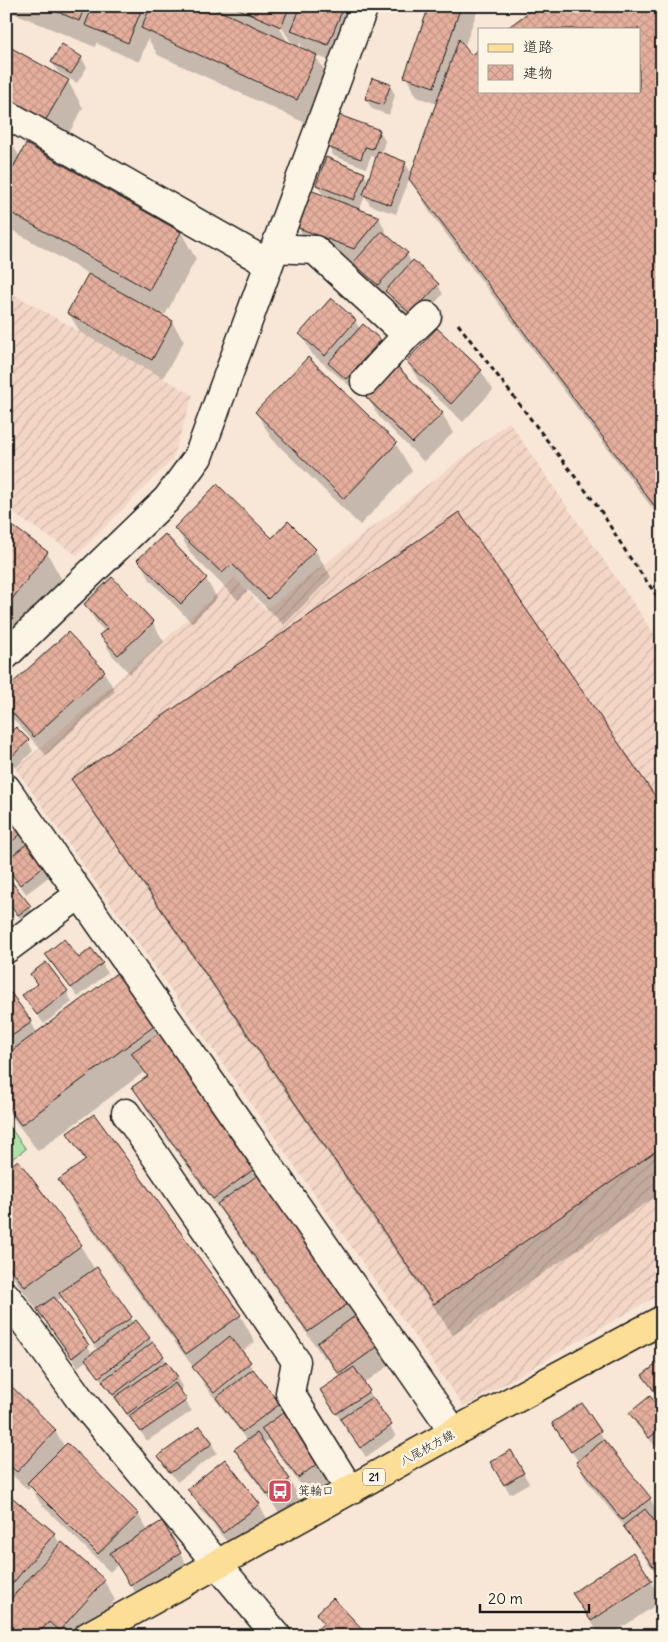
<svg xmlns="http://www.w3.org/2000/svg" width="668" height="1642" font-family="Delius,'Klee One',sans-serif">
<defs>
<pattern id="industrial-furrows" width="10" height="10" patternUnits="userSpaceOnUse" patternTransform="scale(1.25)"><rect width="10" height="10" fill="#f3d6c6"/><path d="M-1 1l2-2M0 10L10 0M9 11l2-2" fill="none" stroke="#d0b7aa"/></pattern>
<pattern id="building-cross-hatch" width="8" height="8" patternUnits="userSpaceOnUse" patternTransform="scale(1.25)"><rect width="8" height="8" fill="#e6af9d"/><path d="M0 0l8 8M0 8l8-8" fill="none" stroke="#c59687"/></pattern>
</defs>
<rect width="100%" height="100%" fill="#f8e7d7"/>
<filter id="ink" filterUnits="userSpaceOnUse"><feTurbulence type="fractalNoise" baseFrequency=".02" numOctaves="2"/><feDisplacementMap in="SourceGraphic" scale="10" xChannelSelector="R" yChannelSelector="G"/><feConvolveMatrix kernelMatrix="1 2 1 2 8 2 1 2 1" color-interpolation-filters="sRGB"/></filter>
<g filter="url(#ink)">
<path fill="url(#industrial-furrows)" d="M6,290L193,395L172,460L77,555L6,509Z
M509,422L662,645V1293L464,1407L16,769L235,578L265,610Z"/>
<path fill="#afe4a7" stroke="#668062" d="M6,1122L26,1149L6,1163Z"/>
<path fill="#0003" fill-rule="evenodd" d="M6,6H357L339,64L315,55L332,83L312,126L158,55L148,39L139,62L98,44L97,42L95,47L6,10ZM278,21L292,44H289L276,22ZM300,43L305,51L298,48Z
M430,6H479L464,48L471,57L479,51V91H639L662,6V521L429,211L410,177L396,214L370,205L365,196L359,211L379,218L389,238L407,254L412,264L438,285L443,294L417,323L393,301L387,292L385,295L360,273L356,265L309,246L298,227L324,197L317,185L364,174L369,182L377,158L371,156L366,168L334,156L328,146L340,116L380,131L385,141L381,154L405,163L412,174L437,104L417,97L406,77Z
M6,46L68,81L83,108L61,147L6,116Z
M81,57L87,67L77,83L58,72L52,62Z
M390,85L395,95L389,115L372,109L366,99Z
M6,135L20,157L181,232L196,259L165,315L162,312V316L172,322L184,341L163,378L80,332L68,312L89,274L10,229L6,222Z
M331,300L355,321L360,329L363,325L380,341L386,351L352,388L312,354L301,334Z
M437,330L481,371L493,390L463,422L419,381L407,362Z
M308,359L396,444L412,471L360,525L272,439L256,412Z
M368,398L442,413L453,433L424,462L379,417Z
M6,523L47,553L62,580L6,654Z
M288,523L315,550L331,577L284,625L248,590L238,600L192,555L176,528L272,540Z
M165,535L206,579L217,598L192,623L150,580L139,560Z
M85,604L153,623L164,642L130,674L112,655L101,636L105,632L97,623Z
M104,672L115,691L46,755L11,717L6,709V691Z
M6,734L8,736L28,741L33,751L16,768L6,757Z
M73,779L662,808V1192L453,1335L92,811Z
M6,810L30,840L26,843L44,866L50,876L26,894L6,866Z
M6,877L30,907L35,917L25,924L12,908L6,913Z
M47,955L102,964L108,973L78,997L52,964Z
M67,992L72,1002L44,1024L30,1005Z
M6,998L31,1022L37,1033L156,1025L171,1051L256,1168L271,1195L348,1304L356,1317L379,1346L390,1365L363,1384L396,1436L366,1457L343,1423L327,1400L341,1378L326,1357L324,1358L230,1224L149,1114L134,1087L147,1078L144,1072L38,1151L6,1109V1056L8,1055L6,1052Z
M69,1134L240,1315L255,1342L241,1352L331,1481L310,1497L274,1449L268,1440L263,1444L289,1480L301,1499L280,1514L247,1469L236,1449L247,1441L223,1409L205,1386L199,1375L75,1207L60,1180L85,1162Z
M6,1171L80,1245L95,1270L96,1269L134,1324L149,1338L163,1356L183,1388L179,1391L192,1411L147,1441L134,1422L133,1423L93,1369L87,1360L78,1367L6,1267ZM62,1297L98,1351L93,1355L56,1302Z
M662,1362V1406L644,1376Z
M6,1383L55,1431L65,1447L138,1514L148,1532L180,1553L192,1573L142,1603L118,1564L110,1572L40,1503L31,1487L28,1490L6,1469Z
M662,1413V1443L656,1447L636,1424L630,1414Z
M600,1432L605,1442L650,1498L661,1518L654,1523L662,1533V1581L636,1546L626,1529L588,1482L577,1463L579,1462L559,1434Z
M212,1444L217,1453L177,1482L160,1457Z
M510,1452L529,1483L510,1494L492,1463Z
M6,1489L11,1498L54,1534L61,1545L104,1581L115,1600L83,1636H6V1606L10,1602L6,1598Z
M189,1489L259,1504L270,1524L235,1552L200,1508Z
M651,1582L662,1601L609,1636H600L574,1593Z"/>
<path fill="url(#building-cross-hatch)" stroke="#1c1c1c" d="M44,6H85L79,21Z
M93,6H143L128,43L85,25Z
M151,6H209L317,55L297,100L141,28Z
M232,6H290L281,27Z
M301,6H344L328,45L291,31Z
M429,6H461L434,87L404,77Z
M537,6H662V516L409,179L459,39L471,55L479,49V91H639V29H506Z
M62,44L82,57L71,74L51,62Z
M6,45L69,80L45,121L6,99Z
M372,78L391,84L383,105L365,99Z
M339,115L380,130L373,149L365,147L361,159L327,147Z
M26,144L181,232L149,290L6,210V180Z
M378,151L406,162L391,205L363,195Z
M326,157L365,173L354,200L316,185Z
M310,190L380,217L354,249L296,227Z
M382,231L408,253L378,285L353,263Z
M413,260L439,284L411,314L385,291Z
M88,274L173,321L152,360L67,313Z
M331,298L356,320L325,356L299,334Z
M363,324L381,340L346,379L328,363Z
M437,328L482,370L451,404L406,361Z
M308,357L397,443L344,499L255,412Z
M397,366L443,413L412,443L366,397Z
M217,484L272,538L288,521L316,549L268,599L232,564L222,573L174,528Z
M459,512L662,806V1147L434,1304L71,779Z
M6,521L48,552L6,607Z
M165,534L207,578L181,604L137,560Z
M112,577L154,622L118,655L99,635L107,629L84,604Z
M68,632L105,671L34,737L6,706V689Z
M16,727L29,740L10,758L6,755V736Z
M14,817L26,829L6,847V824Z
M28,843L45,865L20,885L6,867V860Z
M6,875L31,906L18,915L6,900Z
M64,939L79,958L91,948L103,963L71,988L45,954Z
M46,962L68,991L37,1015L22,995L37,984L30,974Z
M118,972L157,1024L21,1125L6,1105V1055Z
M11,993L32,1022L6,1040V996Z
M159,1033L257,1167L213,1199L132,1087L148,1076L131,1053Z
M94,1114L241,1315L186,1354L58,1180L86,1160L67,1133Z
M18,1160L82,1245L25,1287L6,1263V1169Z
M258,1175L349,1303L308,1332L217,1204Z
M97,1267L132,1317L94,1344L59,1293Z
M54,1297L89,1345L72,1358L37,1309Z
M358,1314L380,1345L339,1374L317,1343Z
M136,1320L150,1338L99,1377L85,1359Z
M230,1336L251,1362L214,1393L192,1367Z
M153,1342L164,1356L113,1395L102,1381Z
M662,1360V1401L642,1375Z
M167,1361L178,1377L127,1414L115,1397Z
M354,1367L370,1391L336,1414L320,1390Z
M253,1369L280,1404L242,1432L216,1398Z
M6,1381L56,1430L17,1472L6,1462Z
M175,1383L187,1400L141,1432L129,1416Z
M650,1396L662,1411V1428L649,1438L629,1413Z
M372,1397L392,1425L360,1448L340,1419Z
M582,1403L601,1431L571,1452L552,1423Z
M284,1412L321,1461L298,1478L261,1429Z
M200,1426L213,1443L170,1473L158,1456Z
M257,1433L290,1479L268,1495L234,1449Z
M604,1440L651,1498L622,1520L576,1462Z
M67,1443L139,1514L98,1554L27,1483Z
M511,1450L524,1473L504,1485L490,1462Z
M225,1459L260,1504L223,1533L187,1489Z
M8,1494L55,1533L7,1590L6,1496Z
M645,1509L662,1531V1578L623,1526Z
M162,1521L181,1553L130,1585L110,1553Z
M62,1542L105,1580L59,1631L49,1622L36,1636H7L6,1604Z
M633,1552L652,1581L591,1621L572,1593Z
M333,1598L369,1636H310L324,1623L316,1614Z"/>
<g fill="none" stroke-linecap="round" stroke-linejoin="round">
<g stroke="#1c1c1c" stroke-width="31">
<path id="minor" d="M6,114L269,264
M275,248L315,250L407,335
M365,381L407,335L427,316
M6,655L167,499L198,457L364,6
M6,788L454,1432
M6,949L80,894
M126,1113L296,1361L290,1393L350,1490
M6,1296L79,1398L277,1636"/>
</g>
<g stroke="#1c1c1c" stroke-width="31">
<path id="major" d="M88,1636L454,1432L662,1320"/>
</g>
<path stroke="#1c1c1c" stroke-width="3" stroke-dasharray="5 4" stroke-linecap="butt" d="M458,324L599,508L628,555L662,603"/>
<use href="#minor" stroke="#fcf5e5" stroke-width="28"/>
<use href="#major" stroke="#fcde96" stroke-width="28"/>
</g>
</g>
<defs>
<g id="bus-square" transform="scale(1.25)"><rect x="-9" y="-9" width="18" height="18" rx="4" fill="#d1495b" stroke="#fcf5e5"/><path d="M-5-6H5V4H4V6H2V4H-2V6H-4V4H-5ZM-3.5-4V0h7V-4ZM-3.5 1.2v1.5H-2V1.2ZM2 1.2v1.5H3.5V1.2Z" fill="#fff"/></g>
</defs>
<g fill-rule="evenodd">
<use href="#bus-square" x="280" y="1491"/>
</g>
<g text-anchor="middle" stroke-width="5" stroke-linejoin="round" paint-order="stroke">
<rect fill="#fcf5e5" stroke="#5f5d58" stroke-width="1" x="363" y="1468.5" width="22" height="17" rx="4"/>
<g font-size="11" font-weight="bold" fill="#1c1c1c">
<text x="374" y="1481">21</text>
</g>
<g font-size="12" fill="#1c1c1c" stroke="#fcf5e5">
<text transform="translate(427 1448) rotate(-29)" y="4">八尾枚方線</text>
</g>
<g font-size="12" fill="#1c1c1c" stroke="#fcf5e5" text-anchor="start">
<text x="298" y="1495">箕輪口</text>
</g>
</g>
<rect width="668" height="1642" fill="none" stroke="#fcf5e5" stroke-width="25"/>
<rect x="12" y="12" width="643" height="1617" fill="none" stroke="#1c1c1c" stroke-width="2" filter="url(#ink)"/>
<rect x="478" y="28" width="162" height="65" fill="#fcf5e5" stroke="#a29e95"/>
<rect x="488" y="44" width="25" height="8" fill="#fcde96" stroke="#a29e95"/>
<text x="523" y="52" font-size="15" fill="#1c1c1c">道路</text>
<rect x="488" y="65" width="25" height="15" fill="url(#building-cross-hatch)" stroke="#a29e95"/>
<text x="523" y="78" font-size="15" fill="#1c1c1c">建物</text>
<path d="M480 1604v8h109v-8" fill="none" stroke="#1c1c1c" stroke-width="2.5"/>
<text x="488" y="1604" font-size="15" fill="#1c1c1c" stroke="#fcf5e5" stroke-width="4" paint-order="stroke">20 m</text>
</svg>
